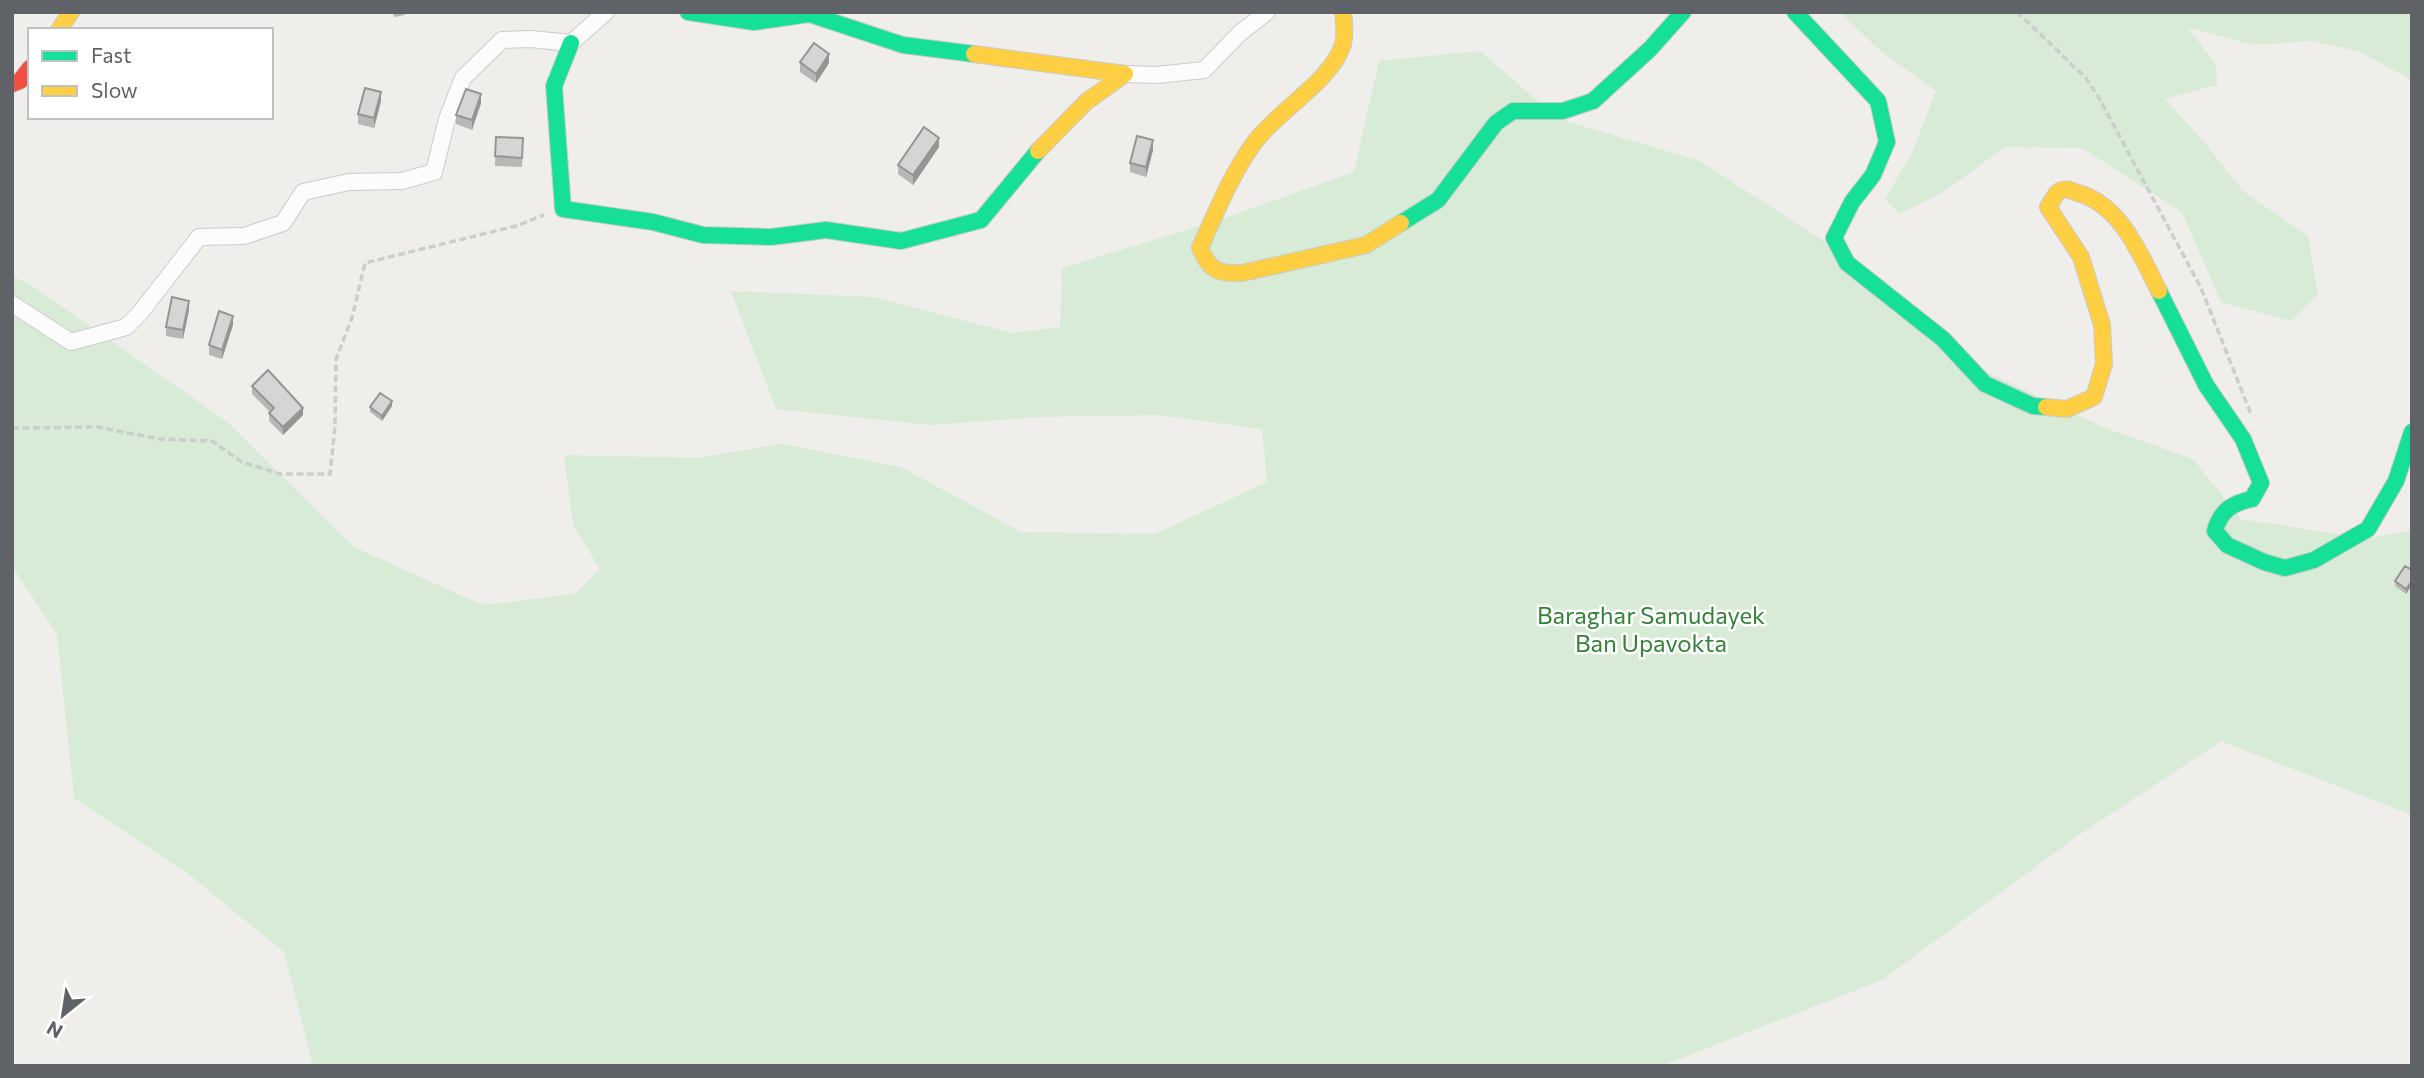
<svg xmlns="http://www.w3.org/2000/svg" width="2424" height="1078" font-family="Commissioner,sans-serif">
<rect width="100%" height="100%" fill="#efeeea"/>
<path fill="#d8ebd6" d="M1840,12H2412V80L2358,51L2312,41L2253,45L2187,27L2216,64L2217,85L2165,99L2203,141L2243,191L2308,236L2318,294L2291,321L2221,302L2182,212L2082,148L2005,147L1942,193L1899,214L1885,199L1912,153L1936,91L1878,49Z
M1480,51L1559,119L1700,161L1834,248L1979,368L2103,427L2193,459L2241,519L2367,539L2412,530V815L2221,741L2076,837L1882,980L1661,1066H313L284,952L186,872L74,798L57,634L12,566V276L31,285L226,421L354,547L482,605L575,594L600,569L573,525L564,455L698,458L782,444L901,467L1021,532L1155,534L1267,482L1262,429L1158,415L1038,417L931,425L776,409L731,291L874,297L1011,333L1060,327L1062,268L1222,219L1354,172L1379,61Z"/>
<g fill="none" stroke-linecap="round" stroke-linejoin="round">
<g stroke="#cbcccc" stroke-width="18">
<path id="street" d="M1125,74L1156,75L1204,70L1240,33L1267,12
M12,304L71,342L126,327L140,313L199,237L244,236L283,223L303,192L349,182L402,181L434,172L447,119L463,78L502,40L531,39L571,43L606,12"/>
</g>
<g stroke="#cacacb" stroke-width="18">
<path id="fast" d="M688,12L754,22L809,14L903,45L974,54
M1795,12L1878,101L1887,142L1873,175L1852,202L1834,238L1847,263L1943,339L1985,384L2033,406L2046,407
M571,43L554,86L563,209L653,222L703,235L771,237L826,230L901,241L981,220L1038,151
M1401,223L1438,200L1496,123L1513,111H1563L1593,101L1650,49L1683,12
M2159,291L2206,385L2243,439L2261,483L2252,499C2232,503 2220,511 2215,531L2227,545L2264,562L2285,568L2314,560L2368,529L2396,481L2412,432"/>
</g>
<g stroke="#cacacb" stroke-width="18">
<path id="slow" d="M1343,12C1344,23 1346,33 1343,44C1332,81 1278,110 1254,143C1231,175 1216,212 1200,248C1210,271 1218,274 1242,273L1366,245L1401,223
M59,30L71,12
M974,54L1125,74L1086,102L1038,151
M2046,407L2067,409L2094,397L2104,364L2102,325L2081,257L2048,207C2051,203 2054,197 2057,193C2063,187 2070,190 2078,193C2121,205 2140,254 2159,291"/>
</g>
<g stroke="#cacacb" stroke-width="18">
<path id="jam" d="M12,84L20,81L30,68"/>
</g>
<path stroke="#cacfcc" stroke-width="3.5" stroke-dasharray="7 3.5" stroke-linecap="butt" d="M2017,12L2085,77L2098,96L2201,288L2251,414
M12,428L97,427L159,439L212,441L242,462L280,474H330L335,427L336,359L352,318L365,263L516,226L544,215"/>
<use href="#street" stroke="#fdfcfc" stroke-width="16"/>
<use href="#fast" stroke="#16e098" stroke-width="16"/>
<use href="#slow" stroke="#ffcf43" stroke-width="16"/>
<use href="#jam" stroke="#f24e42" stroke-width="16"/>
</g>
<path fill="#b8b7b5" d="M393,12H405V15L394,17Z
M800,62L829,63L816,83L800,72Z
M381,101L374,128L358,124V114Z
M481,103L472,130L456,124V115Z
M496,137L523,147L522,167L495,166Z
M939,147L913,185L898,174V165Z
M1153,150L1146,177L1130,172V163Z
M189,310L183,339L166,336V327Z
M233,325L222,359L209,355V345Z
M252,386L303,415L283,435L269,421V413L270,412L252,394Z
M392,406L382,421L370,412V407Z
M2412,570L2406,594L2395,586V581Z"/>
<path fill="#969594" d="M829,54V63L816,83V74Z
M381,92V101L374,128V118Z
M481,94V103L472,130V120Z
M939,138V147L913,185V175Z
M1153,140V150L1146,177V167Z
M189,301V310L183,339V330Z
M233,316V325L222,359V350Z
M392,401V406L382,421V416Z
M303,408V415L283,435V427Z
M2412,581V585L2406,594V589Z"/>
<path fill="#d6d5d3" stroke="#969594" stroke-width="2" d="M814,43L829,54L816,74L800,62Z
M365,88L381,92L374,118L358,114Z
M466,89L481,94L472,120L456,115Z
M924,127L939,138L913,175L898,165Z
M1137,136L1153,140L1146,167L1130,163Z
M496,137L523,138L522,158L495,156Z
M172,297L189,301L183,330L166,327Z
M219,311L233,316L222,350L209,345Z
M268,370L303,408L283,427L269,413L274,408L252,386Z
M380,393L392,401L382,416L370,407Z
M2405,566L2412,570V581L2406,589L2395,581Z"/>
<g text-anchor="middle" stroke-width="5" stroke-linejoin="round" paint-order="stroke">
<g font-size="24" fill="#348238" stroke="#fff">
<text x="1651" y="624">Baraghar Samudayek<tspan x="1651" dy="28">Ban Upavokta</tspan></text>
</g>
</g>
<rect width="2424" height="1078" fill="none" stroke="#5f6368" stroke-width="28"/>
<rect x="28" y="28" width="245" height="91" fill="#ffffff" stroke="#bfc1c3" stroke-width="2"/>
<rect x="42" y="51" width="35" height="10" fill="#16e098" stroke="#bfc1c3" stroke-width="2"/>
<text x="91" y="63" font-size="21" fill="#5f6368">Fast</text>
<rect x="42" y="86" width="35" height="10" fill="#ffcf43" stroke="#bfc1c3" stroke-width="2"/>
<text x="91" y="98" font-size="21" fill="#5f6368">Slow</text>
<g transform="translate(63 1015) rotate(210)" stroke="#ffffff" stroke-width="5" paint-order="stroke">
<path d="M0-5L12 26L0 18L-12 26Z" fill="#5f6368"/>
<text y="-10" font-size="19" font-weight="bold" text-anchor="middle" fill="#5f6368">N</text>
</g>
</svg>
